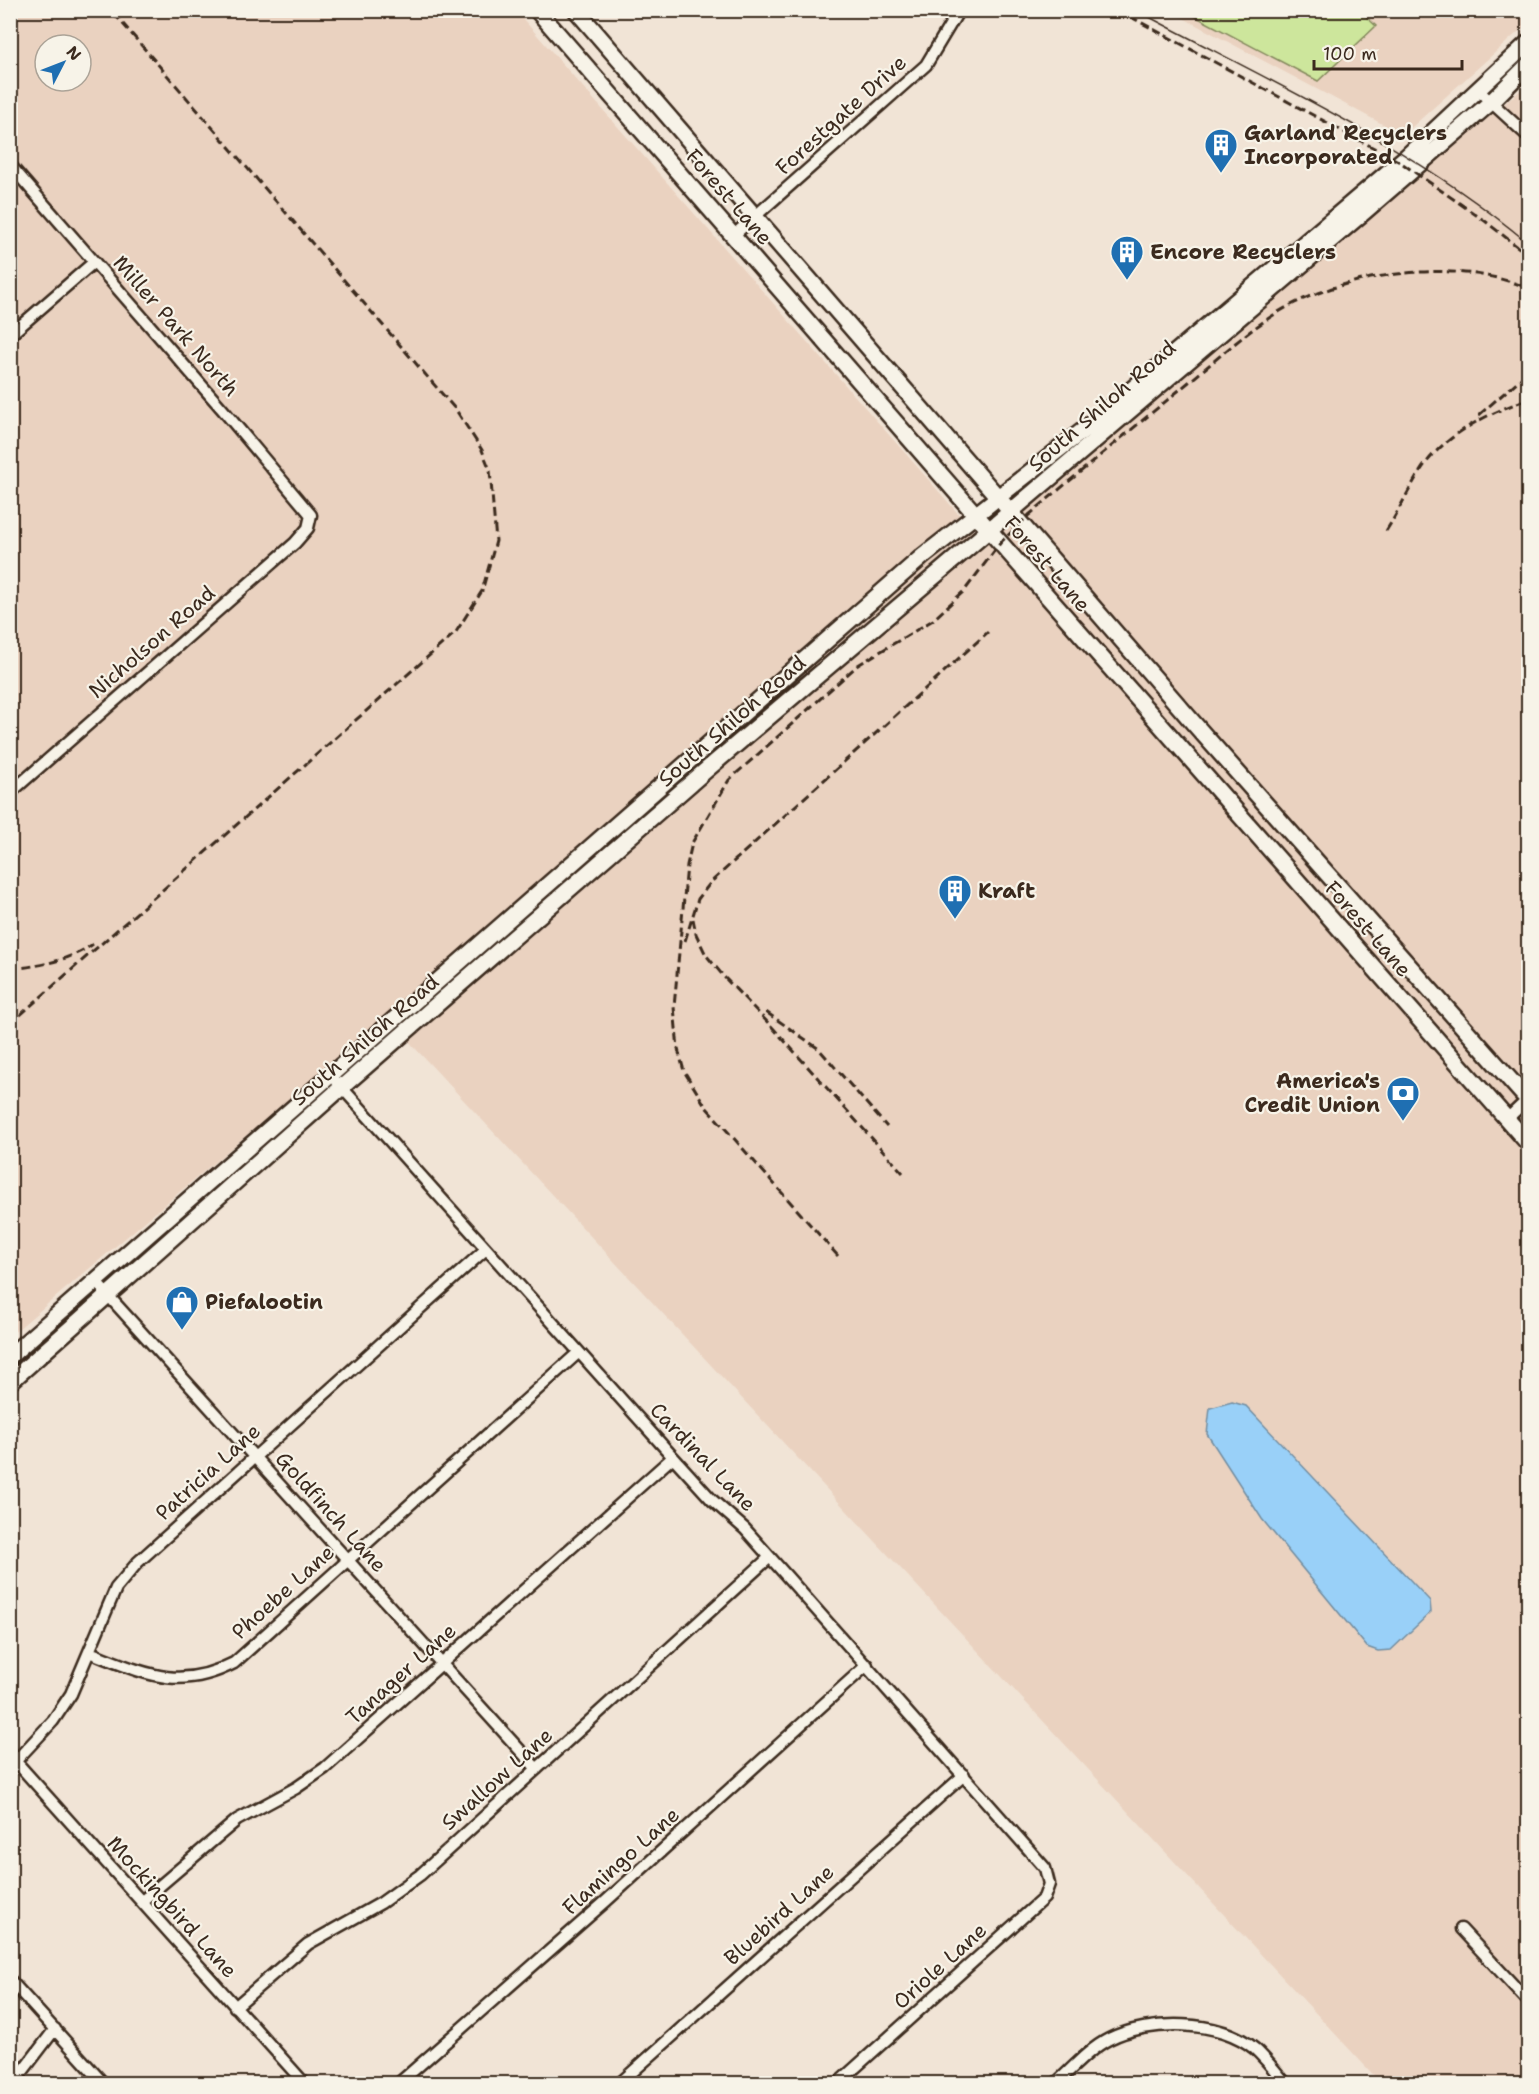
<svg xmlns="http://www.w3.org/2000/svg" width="1539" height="2094" font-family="'Shantell Sans',sans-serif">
<rect width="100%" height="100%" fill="#f1e4d6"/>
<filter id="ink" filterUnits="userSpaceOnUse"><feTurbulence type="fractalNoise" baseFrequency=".0167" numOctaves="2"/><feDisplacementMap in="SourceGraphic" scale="12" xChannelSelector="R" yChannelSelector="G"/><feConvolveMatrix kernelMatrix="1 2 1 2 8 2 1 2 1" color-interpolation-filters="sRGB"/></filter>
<g filter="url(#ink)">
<path fill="#ead2c0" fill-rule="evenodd" d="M1528,10V23L1403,135L1170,11Z
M11,11H516L985,544L1528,84V2083H1381L386,1017L11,1335ZM45,45H81V81H45Z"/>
<path fill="#cde69c" stroke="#84885d" stroke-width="1.5" d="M1185,11H1360L1376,26L1318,81Z"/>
<path fill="#99d0f8" stroke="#738ea1" stroke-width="1.5" d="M1232,1402L1246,1406L1430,1601L1431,1612L1391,1650L1378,1651L1367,1647L1262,1519L1207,1434L1210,1408Z"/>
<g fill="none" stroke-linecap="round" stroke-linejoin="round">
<g stroke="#3b2a1e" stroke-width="15">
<path id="minor" d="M1479,91L1528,136
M10,165L223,410L311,515L308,528L295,543L10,793
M734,235L926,65L959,10
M10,335L94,262
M337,1082L673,1457L712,1500L745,1529L1045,1868L1049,1884L1044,1898L837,2084
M1507,1119L1528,1099
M95,1281L537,1769
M89,1652C144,1673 178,1692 234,1663L579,1352
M10,1755L305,2084
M10,1767L53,1721L71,1694L116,1588L138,1562L486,1249
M142,1901L237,1820L296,1788L325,1768L673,1457
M1461,1929L1528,2001
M10,1980L104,2084
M235,2007L308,1944L381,1903L420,1875L770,1557
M13,2084L55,2029
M398,2084L605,1902L867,1665
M619,2084L964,1775
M1055,2084C1071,2070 1089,2049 1109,2039C1149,2019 1219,2019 1255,2049C1266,2059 1276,2072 1286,2084"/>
</g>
<g stroke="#3b2a1e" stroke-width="20">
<path id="secondary" d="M537,10L975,514L1528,1143
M576,10L1197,727L1528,1100
M10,1356L922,557L1090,425L1406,157L1528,43
M10,1382L342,1087L705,771L1365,211L1490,103L1528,65"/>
</g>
<use href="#minor" stroke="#f7f3e8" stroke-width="10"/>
<use href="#secondary" stroke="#f7f3e8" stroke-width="15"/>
<path stroke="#3b2a1e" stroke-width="1.5" d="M1136,10C1269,81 1412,145 1528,243"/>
<path stroke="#3b2a1e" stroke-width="3" stroke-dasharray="9 4.5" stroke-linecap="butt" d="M1118,10L1400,162L1485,221L1528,255
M1479,415L1526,374
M1386,531C1399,511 1408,490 1421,470C1445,434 1489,413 1528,399
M693,919L696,934L706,955L725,978L773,1028L903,1173
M685,941L698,899L711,882L988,632
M10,969C39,966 69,961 93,944
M766,1012L819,1049L887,1127
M10,1024L456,632L482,591L496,541L490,470L482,450L456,410L111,10
M838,1256L706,1107L684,1071L678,1049L674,1007L687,865L692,843L729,780L858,665L933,620L965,590L1001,542L1029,515C1082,470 1136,426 1189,382C1222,355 1256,322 1295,303C1361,271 1459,259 1528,288"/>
</g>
</g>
<defs>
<g id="building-pin" transform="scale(1.725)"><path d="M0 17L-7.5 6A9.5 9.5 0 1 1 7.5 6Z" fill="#1f6fb2" stroke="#f7f3e8"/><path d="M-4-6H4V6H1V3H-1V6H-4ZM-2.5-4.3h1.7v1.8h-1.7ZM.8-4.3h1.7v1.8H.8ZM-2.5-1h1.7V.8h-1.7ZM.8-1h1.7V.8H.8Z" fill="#fff"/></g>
<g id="bank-pin" transform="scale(1.725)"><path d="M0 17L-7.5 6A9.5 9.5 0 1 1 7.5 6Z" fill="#1f6fb2" stroke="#f7f3e8"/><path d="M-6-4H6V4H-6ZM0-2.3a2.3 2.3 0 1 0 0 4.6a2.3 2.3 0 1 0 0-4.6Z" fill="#fff"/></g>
<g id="shop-pin" transform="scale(1.725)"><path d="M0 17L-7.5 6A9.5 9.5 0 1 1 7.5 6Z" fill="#1f6fb2" stroke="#f7f3e8"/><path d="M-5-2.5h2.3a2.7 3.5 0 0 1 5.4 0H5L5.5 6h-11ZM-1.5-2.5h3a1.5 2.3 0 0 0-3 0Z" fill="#fff"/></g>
</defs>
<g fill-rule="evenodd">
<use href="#building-pin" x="1221" y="145"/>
<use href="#building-pin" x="1127" y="252"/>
<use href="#building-pin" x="955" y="891"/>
<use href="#bank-pin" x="1403" y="1093"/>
<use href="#shop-pin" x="182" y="1302"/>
</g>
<g text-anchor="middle" stroke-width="4.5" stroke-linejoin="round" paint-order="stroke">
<g font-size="21" fill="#3b2a1e" stroke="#f7f3e8">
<text transform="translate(841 115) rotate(-42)" y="7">Forestgate Drive</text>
<text transform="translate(729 197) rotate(49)" y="7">Forest Lane</text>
<text transform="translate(176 326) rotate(49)" y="7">Miller Park North</text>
<text transform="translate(1102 406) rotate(-41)" y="7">South Shiloh Road</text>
<text transform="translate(1047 564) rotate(49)" y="7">Forest Lane</text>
<text transform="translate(152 642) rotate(-41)" y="7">Nicholson Road</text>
<text transform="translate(732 721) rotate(-41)" y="7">South Shiloh Road</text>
<text transform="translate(1368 929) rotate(49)" y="7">Forest Lane</text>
<text transform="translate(365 1040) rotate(-41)" y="7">South Shiloh Road</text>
<text transform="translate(703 1457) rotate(46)" y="7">Cardinal Lane</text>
<text transform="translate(208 1472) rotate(-42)" y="7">Patricia Lane</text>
<text transform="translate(331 1512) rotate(48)" y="7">Goldfinch Lane</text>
<text transform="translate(283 1592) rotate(-42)" y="7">Phoebe Lane</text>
<text transform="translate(401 1674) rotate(-42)" y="7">Tanager Lane</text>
<text transform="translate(497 1779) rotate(-42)" y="7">Swallow Lane</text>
<text transform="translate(621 1861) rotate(-42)" y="7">Flamingo Lane</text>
<text transform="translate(172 1907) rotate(48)" y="7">Mockingbird Lane</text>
<text transform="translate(779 1915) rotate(-42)" y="7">Bluebird Lane</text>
<text transform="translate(940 1966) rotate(-42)" y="7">Oriole Lane</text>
</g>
<g font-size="21" font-weight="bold" fill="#3b2a1e" stroke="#f7f3e8" text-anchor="start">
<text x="1244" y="140">Garland Recyclers<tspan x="1244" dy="24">Incorporated</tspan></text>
<text x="1150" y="259">Encore Recyclers</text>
<text x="978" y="898">Kraft</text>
<text x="1380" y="1088" text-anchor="end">America's<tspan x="1380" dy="24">Credit Union</tspan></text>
<text x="205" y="1309">Piefalootin</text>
</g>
</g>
<rect width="1539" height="2094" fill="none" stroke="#f7f3e8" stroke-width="36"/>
<rect x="18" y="18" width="1503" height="2058" fill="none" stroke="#3b2a1e" stroke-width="2" filter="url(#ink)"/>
<g transform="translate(63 63) rotate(48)"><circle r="28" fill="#f7f3e8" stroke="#aca397" stroke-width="1.5"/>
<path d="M0-4.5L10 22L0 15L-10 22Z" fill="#1f6fb2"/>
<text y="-9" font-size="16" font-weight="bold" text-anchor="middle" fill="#3b2a1e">N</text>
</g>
<path d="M1314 60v9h148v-9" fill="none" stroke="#3b2a1e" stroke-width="3"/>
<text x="1323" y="60" font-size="18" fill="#3b2a1e" stroke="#f7f3e8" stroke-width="4.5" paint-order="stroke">100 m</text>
</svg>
